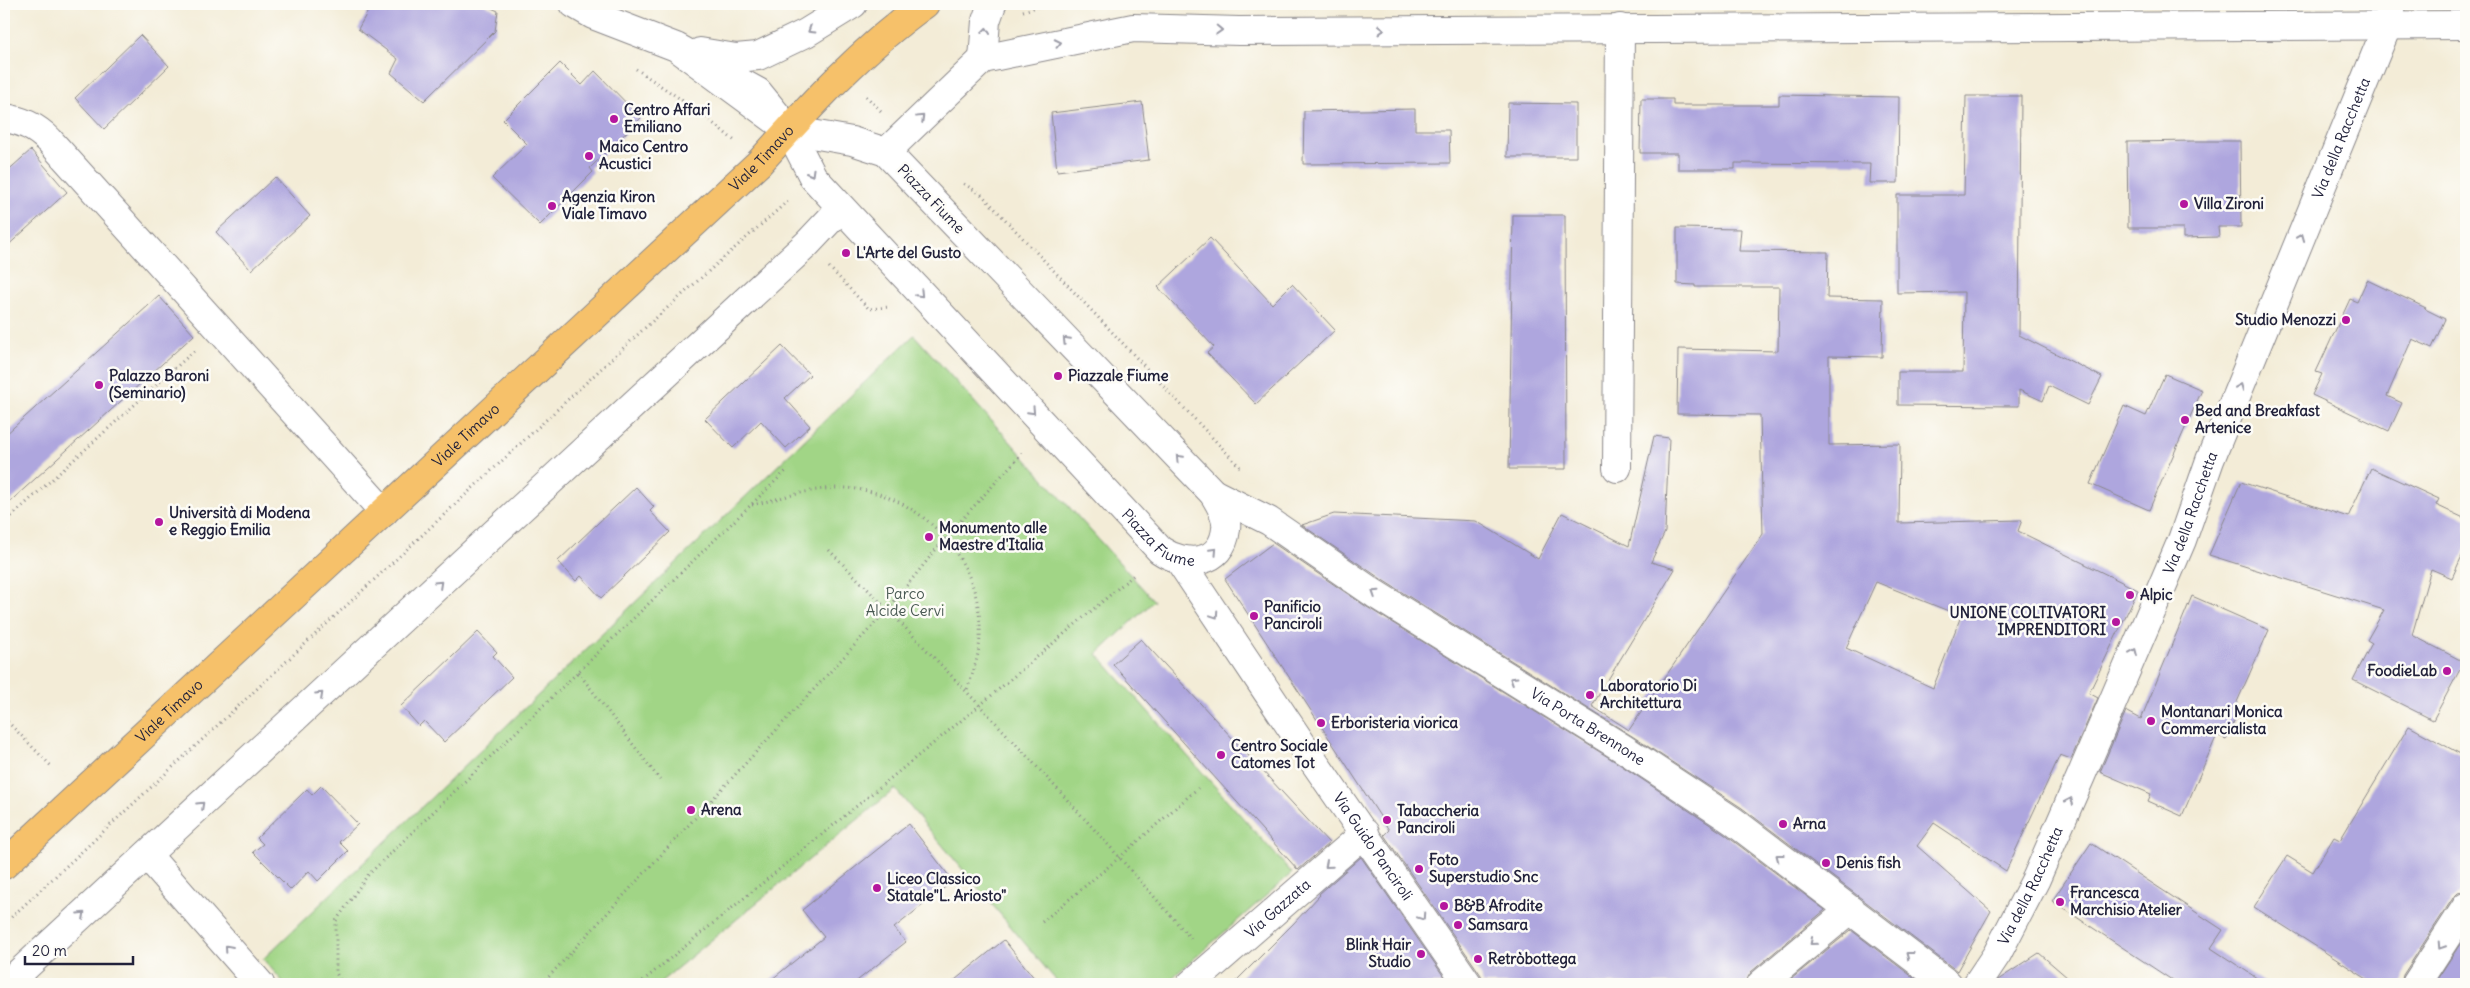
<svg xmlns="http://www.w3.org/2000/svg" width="2470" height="988" font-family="Delius,sans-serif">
<rect width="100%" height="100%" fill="#fdfcf7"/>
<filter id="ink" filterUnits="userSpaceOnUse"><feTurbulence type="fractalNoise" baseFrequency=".02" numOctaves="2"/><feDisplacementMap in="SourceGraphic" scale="10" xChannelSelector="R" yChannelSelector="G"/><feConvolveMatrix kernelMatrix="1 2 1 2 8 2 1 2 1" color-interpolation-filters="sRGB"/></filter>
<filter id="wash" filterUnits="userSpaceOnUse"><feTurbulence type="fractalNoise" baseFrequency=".0096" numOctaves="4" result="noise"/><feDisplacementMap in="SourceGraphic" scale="20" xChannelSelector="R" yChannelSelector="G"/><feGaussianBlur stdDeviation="1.12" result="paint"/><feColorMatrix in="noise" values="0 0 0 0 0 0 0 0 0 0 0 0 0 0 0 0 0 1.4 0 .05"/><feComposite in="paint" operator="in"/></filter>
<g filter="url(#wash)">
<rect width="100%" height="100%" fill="#f3ecd7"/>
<path fill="#a1d586" stroke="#627c60" d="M914,335L1154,601L1097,654L1292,873L1165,984H1059L895,789L658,984H285L263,959Z"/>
<g id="blocks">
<path fill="#aea6de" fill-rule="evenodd" d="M372,4H483L498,11L495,31L424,101L391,73L398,59L358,29Z
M140,35L169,66L104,129L75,98Z
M560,63L582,85L595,71L641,118L590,168L593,172L540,225L492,178L527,144L503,120Z
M1779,95L1899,97L1898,183H1869L1870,164L1735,163V169H1678V153H1640L1641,99H1673V105H1779Z
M1966,96H2021L2019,335L2102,377L2088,405L2049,386L2043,401L2019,390V406L1898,405V372H1963L1964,292L1897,293V195H1964Z
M1142,102L1149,160L1057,171L1051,113Z
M1508,103L1576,104V157H1507Z
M1415,109V130H1449L1450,163L1303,164L1304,111Z
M2196,141H2240L2241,227H2218L2219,237L2183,238V228H2128L2127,142Z
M31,150L67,192L4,249V174Z
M275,177L310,216L251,270L216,232Z
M1513,215H1565L1566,469H1509Z
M1677,228L1741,229L1739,251L1828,252L1827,298L1883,299L1882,357L1829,356V445L1900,444L1899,523L2022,520L2018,531L2138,590L2089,693L2098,698L2071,759L2060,755L2006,871L1934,823L1917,846L1991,911L1957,971L1742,808L1632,736L1384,581L1302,525L1334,514L1476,521L1538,559L1562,513L1629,546L1654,436L1669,438L1665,532L1651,562L1675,569L1592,706L1629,730L1763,534L1760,415L1677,414L1678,349L1778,351L1779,287H1695V285L1677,284ZM1876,582L1961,616L1933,688L1846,648Z
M1210,238L1272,304L1292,284L1335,330L1256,404L1207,353L1214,347L1158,287Z
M2367,280L2426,308L2425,309L2445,319L2432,348L2412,339L2387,396L2402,403L2389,431L2312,395L2322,374L2316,372L2350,299L2357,302Z
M159,296L194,335L4,507V436Z
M782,346L810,375L785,398L810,426L786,448L761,421L733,448L705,419Z
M2165,374L2202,390L2149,510L2090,484L2124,406L2146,416Z
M2371,468L2439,499L2436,505L2466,519V547L2452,578L2431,569L2412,635L2464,662L2433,720L2353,680L2372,643L2367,640L2384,610L2209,555L2241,482L2348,517Z
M636,487L654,507L650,511L670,532L601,598L581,576L576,581L558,561Z
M1273,543L1367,607L1616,762L1724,834L1825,910L1751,972L1746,984H1483L1481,975L1384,835L1389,830L1225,579Z
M2192,596L2269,630L2233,711L2238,712L2226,739L2217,735L2182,816L2148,801L2151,794L2100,772L2126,711L2141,719Z
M478,632L497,652L493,656L512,677L444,742L424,721L419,726L401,706Z
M1141,639L1329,843L1298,870L1113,664Z
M2409,726L2466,757V891L2458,893L2453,898L2403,975L2401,984H2375L2254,907L2287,856L2313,872L2334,837L2340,840Z
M321,786L358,824L339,842L348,851L318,881L309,871L291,890L253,852L263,844L257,838L307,789L312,795Z
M909,824L953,881L894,928L906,942L853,984H766L824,937L802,910Z
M2091,843L2223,930L2211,948L2266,984H2178L2052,901Z
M1361,857L1449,984H1233L1293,924L1320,895L1319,894Z
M1851,930L1922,984H1785Z
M2466,935V984H2434Z
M1004,940L1039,984H950Z
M2039,953L2075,984H1996L1998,980Z"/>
</g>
</g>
<g filter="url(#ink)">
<use href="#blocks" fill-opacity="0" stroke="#8a8789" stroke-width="1"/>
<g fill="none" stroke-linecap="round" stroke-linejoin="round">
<g stroke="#8a8789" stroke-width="30">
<g id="minor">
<path id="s1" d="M574,4L593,15L676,47L758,92L789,130L813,177L1160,550C1185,567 1222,566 1226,529C1228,516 1219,503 1213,493L886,152L852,141L789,130L676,47"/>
<path d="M700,52L736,58L758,56L806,33L853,4"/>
<path d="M983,59L986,21L992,4"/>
<path d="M4,118C22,120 36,127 49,140L384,512"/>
<path d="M886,152L983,59L1133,28L1239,31L2466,25"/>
<path d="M1617,468L1620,28"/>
<path id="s2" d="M1213,493L1269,521L1375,594L1624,749L1733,821L1948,984"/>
<path id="s3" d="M1179,560L1314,762L1468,984"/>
<path d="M147,855L260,984"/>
<path d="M7,984L807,244L841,208"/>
<path id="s4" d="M1191,984L1365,833"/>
<path d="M1761,984L1850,910"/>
<path id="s5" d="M1977,984L1997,954L2036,879L2081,776L2182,540L2210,460L2388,24L2391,4"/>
<path d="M2416,984L2466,907"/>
</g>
</g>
<g stroke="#8a8789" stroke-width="30">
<g id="major">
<path id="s6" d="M4,865L759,163C810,106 862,49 925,4"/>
</g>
</g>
<path stroke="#8a8789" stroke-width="3" stroke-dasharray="1 4" stroke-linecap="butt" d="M1023,11L1047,4
M636,69L698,111L736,142
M866,96L881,111
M964,184L981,194L1242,469
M829,267L869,309L889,307
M752,505C783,498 814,487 846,488C921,492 984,561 980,637C979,656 973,674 966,692
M4,523L194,351
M829,550C954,676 1076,806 1192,940
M578,672L660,780
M4,718L53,768
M1042,922L1120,857L1198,788
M4,924L647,326L790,199
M342,984L336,973V921L367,876L787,470
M542,984L888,609L946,537L1024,451
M639,984L979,706L1136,573"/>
<use href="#minor" stroke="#fff" stroke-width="28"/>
<use href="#major" stroke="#f6c16b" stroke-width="28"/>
</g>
<defs><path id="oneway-chevron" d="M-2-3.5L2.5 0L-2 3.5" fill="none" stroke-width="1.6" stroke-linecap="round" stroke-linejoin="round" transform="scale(1.25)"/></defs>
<g stroke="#9c9ca7">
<use href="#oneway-chevron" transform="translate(811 30) rotate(148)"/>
<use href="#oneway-chevron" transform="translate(1219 30) rotate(2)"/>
<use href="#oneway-chevron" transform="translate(1381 30)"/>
<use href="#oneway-chevron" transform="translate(986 31) rotate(-84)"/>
<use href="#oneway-chevron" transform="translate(1058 43) rotate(-12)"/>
<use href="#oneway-chevron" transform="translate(921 118) rotate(-44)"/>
<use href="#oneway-chevron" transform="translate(811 173) rotate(60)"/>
<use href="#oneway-chevron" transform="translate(2301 237) rotate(-68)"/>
<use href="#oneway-chevron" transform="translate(920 294) rotate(46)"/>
<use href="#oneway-chevron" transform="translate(1066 340) rotate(-134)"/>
<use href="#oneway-chevron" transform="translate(2240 387) rotate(-68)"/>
<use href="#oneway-chevron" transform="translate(1032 411) rotate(47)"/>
<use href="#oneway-chevron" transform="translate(1179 458) rotate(-134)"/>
<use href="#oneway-chevron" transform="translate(1214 551) rotate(-47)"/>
<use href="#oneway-chevron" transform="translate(439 584) rotate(-43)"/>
<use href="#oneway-chevron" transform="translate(1375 593) rotate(-147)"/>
<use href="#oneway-chevron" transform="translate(1215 615) rotate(56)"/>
<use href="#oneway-chevron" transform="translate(2134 652) rotate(-67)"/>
<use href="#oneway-chevron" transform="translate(1513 680) rotate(-148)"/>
<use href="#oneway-chevron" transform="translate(320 695) rotate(-43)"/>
<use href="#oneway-chevron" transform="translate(2070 801) rotate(-66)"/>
<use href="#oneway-chevron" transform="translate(201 805) rotate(-43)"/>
<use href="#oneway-chevron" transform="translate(1779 857) rotate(-143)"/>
<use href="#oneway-chevron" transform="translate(1328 865) rotate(139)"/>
<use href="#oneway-chevron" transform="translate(82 915) rotate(-43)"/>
<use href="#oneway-chevron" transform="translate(1422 917) rotate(56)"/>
<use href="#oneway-chevron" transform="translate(1813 942) rotate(140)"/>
<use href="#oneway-chevron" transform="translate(2441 946) rotate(123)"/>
<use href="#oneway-chevron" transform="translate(228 948) rotate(-131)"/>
<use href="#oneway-chevron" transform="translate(1909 955) rotate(-143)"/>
</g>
</g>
<g fill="#b5179e" stroke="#fdfcf7" stroke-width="2">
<circle cx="614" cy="119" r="5"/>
<circle cx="589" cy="156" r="5"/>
<circle cx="2184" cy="204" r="5"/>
<circle cx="552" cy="206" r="5"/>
<circle cx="846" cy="253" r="5"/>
<circle cx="2346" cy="320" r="5"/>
<circle cx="1058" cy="376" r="5"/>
<circle cx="99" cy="385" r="5"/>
<circle cx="2185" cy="420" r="5"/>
<circle cx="159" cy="522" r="5"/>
<circle cx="929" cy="537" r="5"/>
<circle cx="2130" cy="595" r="5"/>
<circle cx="1254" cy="616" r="5"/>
<circle cx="2116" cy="622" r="5"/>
<circle cx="2447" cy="671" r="5"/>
<circle cx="1590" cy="695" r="5"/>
<circle cx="2151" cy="721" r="5"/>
<circle cx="1321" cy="723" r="5"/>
<circle cx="1221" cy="755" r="5"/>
<circle cx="691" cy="810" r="5"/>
<circle cx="1387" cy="820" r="5"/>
<circle cx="1783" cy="824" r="5"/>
<circle cx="1826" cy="863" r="5"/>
<circle cx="1419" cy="869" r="5"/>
<circle cx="877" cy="888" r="5"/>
<circle cx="2060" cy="902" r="5"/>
<circle cx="1444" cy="906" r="5"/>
<circle cx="1458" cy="925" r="5"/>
<circle cx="1421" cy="954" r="5"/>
<circle cx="1478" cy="959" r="5"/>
</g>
<g text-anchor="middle" stroke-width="5" stroke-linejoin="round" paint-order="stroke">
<g font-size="15" font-weight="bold" fill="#22223b" stroke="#fdfcf7" text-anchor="start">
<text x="624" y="115">Centro Affari<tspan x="624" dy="17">Emiliano</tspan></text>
<text x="599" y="152">Maico Centro<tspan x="599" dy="17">Acustici</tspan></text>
<text x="562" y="202">Agenzia Kiron<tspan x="562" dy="17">Viale Timavo</tspan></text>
<text x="2194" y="209">Villa Zironi</text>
<text x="856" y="258">L'Arte del Gusto</text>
<text x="2336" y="325" text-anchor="end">Studio Menozzi</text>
<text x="109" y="381">Palazzo Baroni<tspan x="109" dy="17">(Seminario)</tspan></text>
<text x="1068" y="381">Piazzale Fiume</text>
<text x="2195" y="416">Bed and Breakfast<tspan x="2195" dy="17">Artenice</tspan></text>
<text x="169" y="518">Università di Modena<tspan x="169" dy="17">e Reggio Emilia</tspan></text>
<text x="939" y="533">Monumento alle<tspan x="939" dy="17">Maestre d'Italia</tspan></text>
<text x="2140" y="600">Alpic</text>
<text x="1264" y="612">Panificio<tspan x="1264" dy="17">Panciroli</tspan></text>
<text x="2106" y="618" text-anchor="end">UNIONE COLTIVATORI<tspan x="2106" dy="17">IMPRENDITORI</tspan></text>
<text x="2437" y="676" text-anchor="end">FoodieLab</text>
<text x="1600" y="691">Laboratorio Di<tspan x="1600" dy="17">Architettura</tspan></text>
<text x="2161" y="717">Montanari Monica<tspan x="2161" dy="17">Commercialista</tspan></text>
<text x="1331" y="728">Erboristeria viorica</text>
<text x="1231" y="751">Centro Sociale<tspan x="1231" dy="17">Catomes Tot</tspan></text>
<text x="701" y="815">Arena</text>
<text x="1397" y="816">Tabaccheria<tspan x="1397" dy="17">Panciroli</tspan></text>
<text x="1793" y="829">Arna</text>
<text x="1429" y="865">Foto<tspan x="1429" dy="17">Superstudio Snc</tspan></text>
<text x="1836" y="868">Denis fish</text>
<text x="887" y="884">Liceo Classico<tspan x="887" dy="17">Statale"L. Ariosto"</tspan></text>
<text x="2070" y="898">Francesca<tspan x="2070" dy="17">Marchisio Atelier</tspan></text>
<text x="1454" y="911">B&amp;B Afrodite</text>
<text x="1468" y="930">Samsara</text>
<text x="1411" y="950" text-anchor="end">Blink Hair<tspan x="1411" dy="17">Studio</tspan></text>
<text x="1488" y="964">Retròbottega</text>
</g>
<g font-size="15" fill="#22223b" stroke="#fdfcf7">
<text dy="5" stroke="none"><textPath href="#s5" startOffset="922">Via della Racchetta</textPath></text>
<text dy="5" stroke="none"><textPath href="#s6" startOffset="1036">Viale Timavo</textPath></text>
<text transform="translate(931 199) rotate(46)" y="5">Piazza Fiume</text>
<text dy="5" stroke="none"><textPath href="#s6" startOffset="631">Viale Timavo</textPath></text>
<text dy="5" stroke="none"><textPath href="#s5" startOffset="518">Via della Racchetta</textPath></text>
<text dy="5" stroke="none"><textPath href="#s1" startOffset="808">Piazza Fiume</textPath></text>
<text dy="5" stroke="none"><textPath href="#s6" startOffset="226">Viale Timavo</textPath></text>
<text dy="5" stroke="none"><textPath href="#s2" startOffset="442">Via Porta Brennone</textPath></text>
<text dy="5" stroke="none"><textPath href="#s3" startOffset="346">Via Guido Panciroli</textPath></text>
<text dy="5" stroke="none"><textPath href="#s5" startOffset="112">Via della Racchetta</textPath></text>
<text dy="5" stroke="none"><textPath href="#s4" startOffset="115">Via Gazzata</textPath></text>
</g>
<g font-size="15" fill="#485852" stroke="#fdfcf7">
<text x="905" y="599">Parco<tspan x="905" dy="17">Alcide Cervi</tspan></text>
</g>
</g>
<rect width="2470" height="988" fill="none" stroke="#fdfcf7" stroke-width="20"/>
<path d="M25 956v8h108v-8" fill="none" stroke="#22223b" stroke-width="2.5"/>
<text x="32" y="956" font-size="15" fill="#22223b" stroke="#fdfcf7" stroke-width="4" paint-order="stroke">20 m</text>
</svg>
